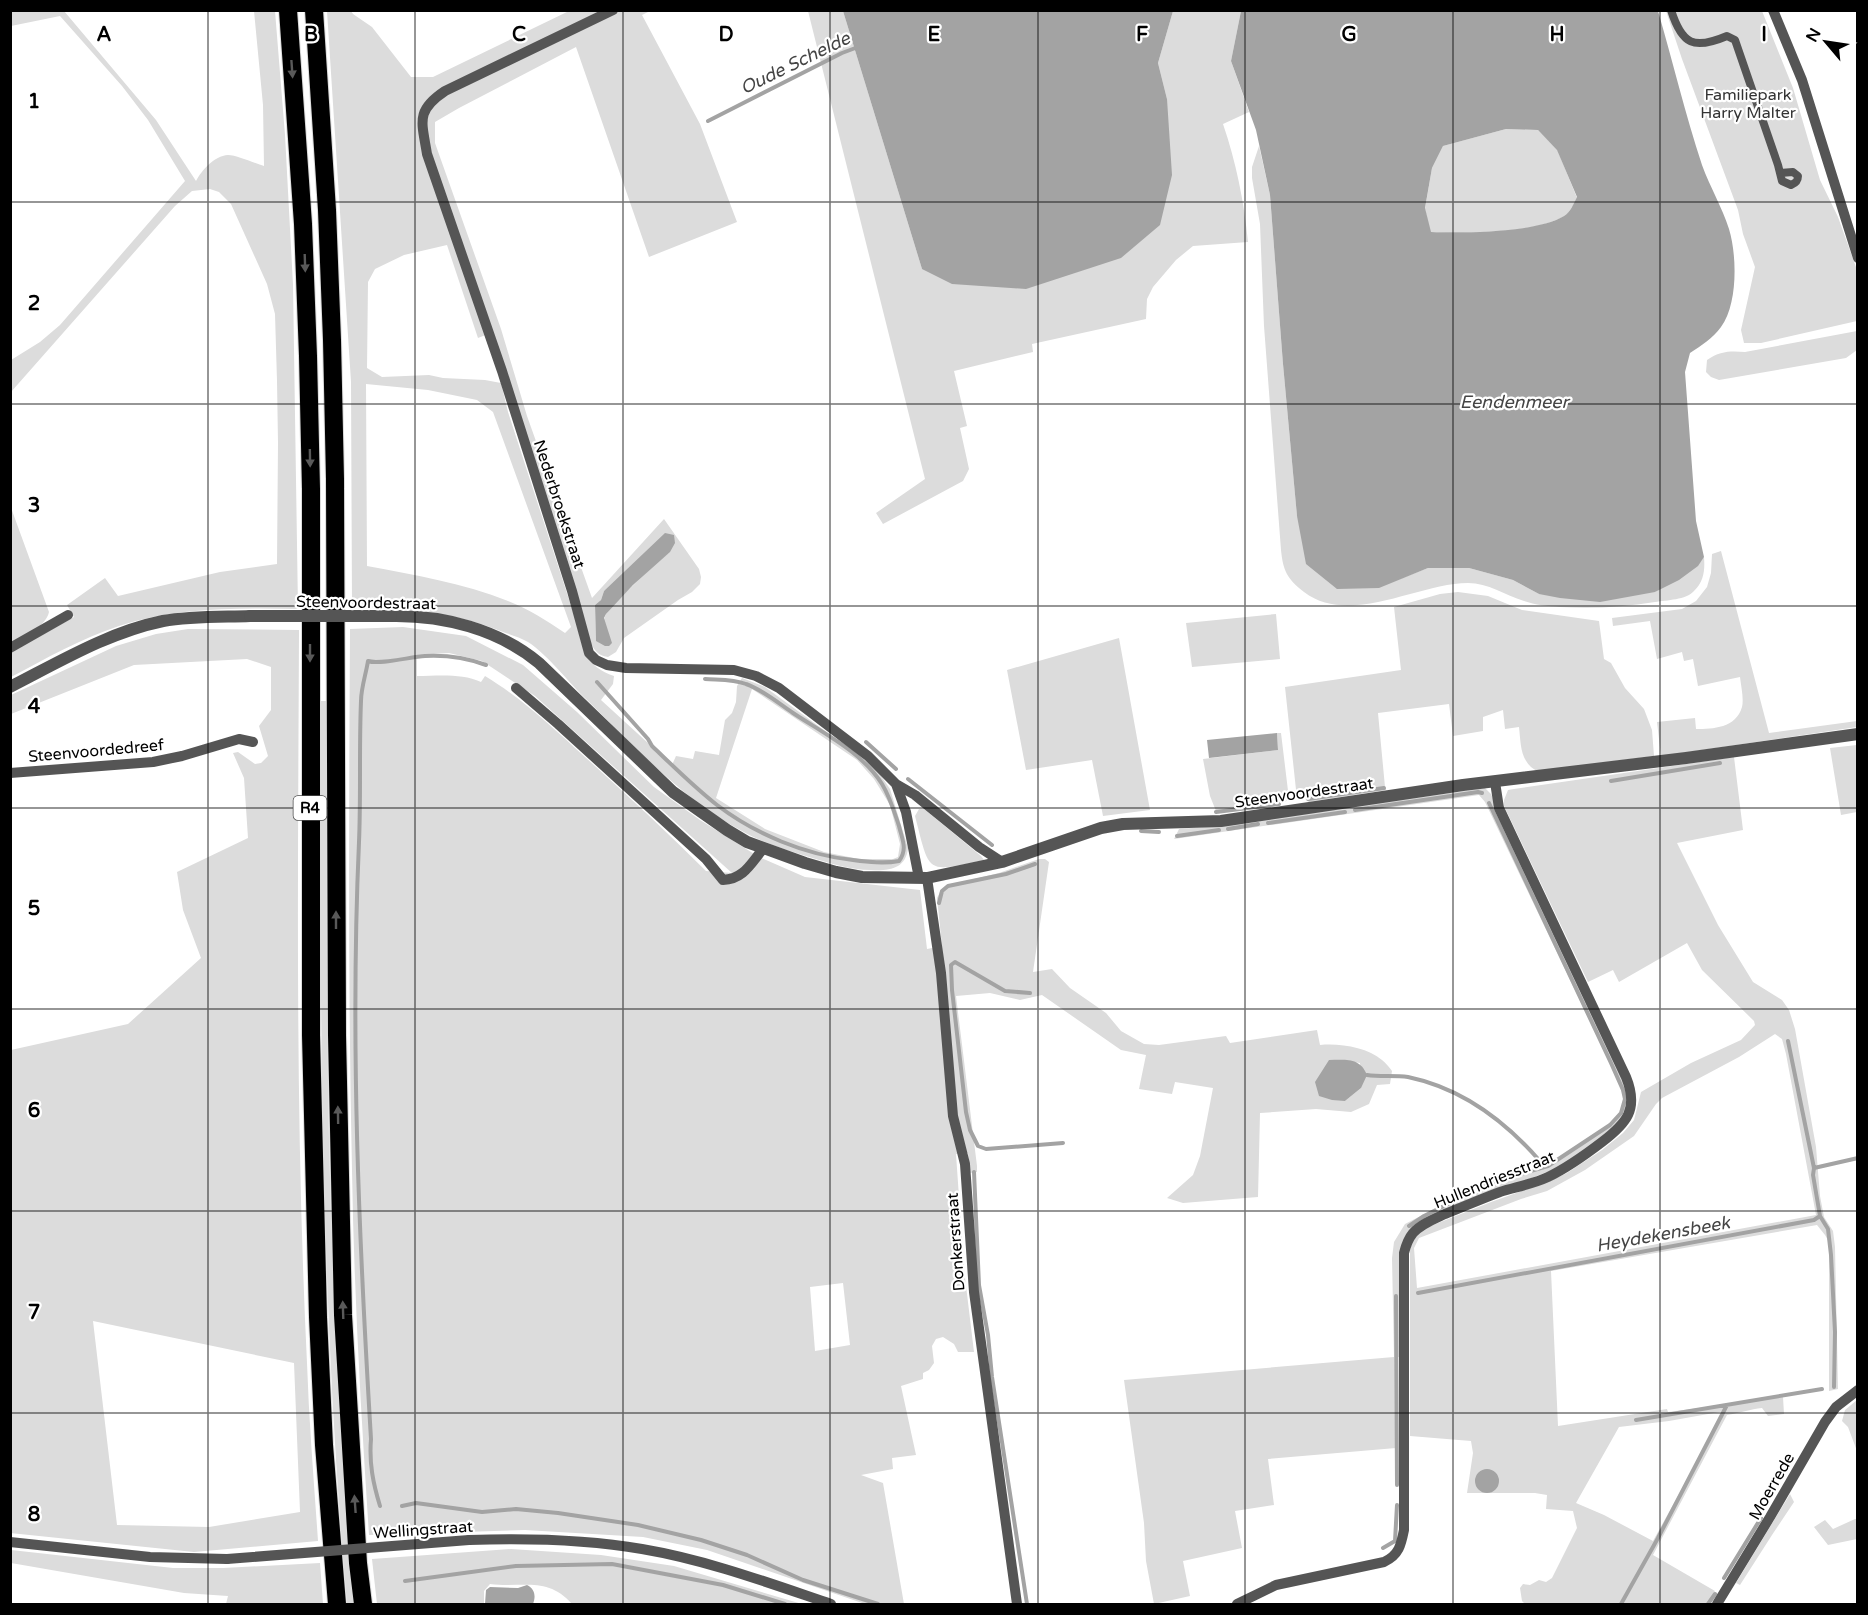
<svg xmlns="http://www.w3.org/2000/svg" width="1868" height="1615" font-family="'Varela Round',sans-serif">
<rect width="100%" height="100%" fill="#fff"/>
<path fill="#dcdcdc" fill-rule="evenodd" d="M10,11H64L156,120L196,181C202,170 214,156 228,155C237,155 256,164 264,166L263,105L254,11H275L285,135L293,285L298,609C238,608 177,607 119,626C82,638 45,659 11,677V652L74,617L67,605L105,578L118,596L220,572L277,564L278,443L277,381L275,314L267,284L231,204L219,192L210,189L192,191L175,206L11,392V360L40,342L60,325L185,181L148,120L122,86L60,16L11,26Z
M327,11H351L353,14L372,27L411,77H433L569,11H650L642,15L700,124L737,222L649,257L576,47L459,108L435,122V143L501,329L527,416L592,598L664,519L699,569L701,577L700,584L692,592L678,600L624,638L616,652L608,657C597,656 593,648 589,639L493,332L478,338L447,245L404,255L375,269L368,282L367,368L382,377L429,375L443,378L485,380L501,383L508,412L577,624C582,650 587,667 614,676L613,684L601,700L672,765L676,756L693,759L695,751L719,755L725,720L732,713L736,702L737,686L742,678L765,687L854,752L879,773L890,789L908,848C906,869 889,871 871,870C850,870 829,863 809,857C786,850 763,843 742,831C682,799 635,747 587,700C569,683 548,655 528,642C521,638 512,635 503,632C455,612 405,608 352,607L351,382ZM366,384L428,390L477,400L493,412L571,627L565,633C547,621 529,609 508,601C464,583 414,575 367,566ZM670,552L657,562L612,606L606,614L596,641L595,605L601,600L604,591ZM752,689L857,760L874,779L890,805L900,844L898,857L893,859H859L824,852L765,829L716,798Z
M808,11H843L922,269L1167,99L1158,63L1173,11H1241L1231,61L1249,112L1223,124C1236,162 1244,201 1248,242L1193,246L1176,260L1153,287L1147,299L1146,319L1032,344L1033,352L954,371L967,426L960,428L969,469L963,481L883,524L876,513L925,479Z
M1666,11H1762L1793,88L1820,180L1838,217L1857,270V321L1761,343H1744L1741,330L1755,267L1743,234L1738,210L1682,59Z
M1506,129L1538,130L1557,149L1577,198C1574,203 1570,213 1564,216C1535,234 1464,233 1430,232L1425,209L1432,168L1443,146Z
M1259,146L1270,195L1283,364L1297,516L1379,587L1428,568H1469L1513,580L1539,594L1655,592L1697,566L1704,557C1705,570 1704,581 1694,591C1686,600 1667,600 1655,602C1623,607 1593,609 1560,607C1548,606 1535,605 1524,601C1505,595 1488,583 1468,583C1418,583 1350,627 1304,592C1287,579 1283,570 1281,550L1264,326L1260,224L1252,178V167Z
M1857,331V350L1846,358L1719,380L1711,377L1706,372L1707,360C1720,351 1730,351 1745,352Z
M10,505L49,612C46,627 23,636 11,643Z
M1721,551L1769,733L1857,721V727L1661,756L1657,722L1695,718L1696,729C1713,729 1736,728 1742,707C1744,699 1741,686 1740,677L1698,686L1693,659L1684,661L1682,652L1657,659L1650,621L1613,626L1612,618L1682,609L1696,601L1707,587L1711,573L1712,554Z
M1458,592L1488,596L1522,610L1599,621L1604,659L1611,663L1625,688L1644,709L1652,730L1654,756L1537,771C1520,762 1521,745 1519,727L1505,729L1503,710L1483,717V731L1453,736L1449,704L1378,713L1385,787L1386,790L1309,802L1304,798L1297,799L1285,687L1401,670L1394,607L1440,594Z
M1276,614L1280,659L1192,667L1186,623Z
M403,627L466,636L523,665L577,712L654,787L700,820L759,857L805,877L920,890L927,949L942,946L937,898L940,892L949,885L999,873L1039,859H1045L1049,862L1033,972L1052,969L1070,988L1106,1013L1121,1031L1144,1044L1159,1045L1226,1036L1230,1043L1317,1030L1320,1045C1339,1043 1367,1047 1382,1060C1386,1063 1389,1067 1392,1071L1390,1084L1377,1085L1369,1104L1351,1112L1316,1109L1260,1113L1258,1197L1183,1203L1167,1198L1193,1175L1200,1156L1213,1088L1175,1082L1172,1094L1139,1089L1146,1055L1121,1050L1042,995L1020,1000L990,993L956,996L977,1166V1172L970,1173L968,1153L956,1154L964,1269L974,1352H958L954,1344L943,1337L936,1339L932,1346L934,1363L929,1370L923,1373V1379L901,1386L916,1455L892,1458L893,1469L861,1475L883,1483L904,1604H865L707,1550L643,1537L525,1530L369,1535C361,1414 354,1293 352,1171C348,991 349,810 350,629ZM449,653L482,661L535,696L732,873L706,871C667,832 626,794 585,757C553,728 523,699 485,676L481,682C462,673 437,676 417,676V655ZM1338,1060L1360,1063L1361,1088L1345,1101ZM843,1283L850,1345L815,1351L810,1287Z
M188,629L299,630C298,874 295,1119 307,1363C309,1423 314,1482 318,1541L194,1552L10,1533L11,1050L128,1024L201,958L183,910L177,872L248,838L244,778L233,753L238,752L255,764L261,763L268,756L259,726L271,710V667L247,659L134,665L11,714V695L116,646L156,634ZM93,1321L294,1363L300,1512L209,1527L117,1525Z
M1119,638L1150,810L1103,816L1092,760L1026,770L1007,670Z
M320,701H327C327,898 325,1095 334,1292C339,1396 348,1500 355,1604H347C320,1304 320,1002 320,701Z
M1277,733H1281L1289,799L1285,802L1216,811L1210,796L1203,759L1278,750Z
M1857,745V812L1841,815L1830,748Z
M1734,757L1743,830L1677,843L1718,925L1753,982L1782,1000L1789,1010L1795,1029L1816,1147L1820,1196L1824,1217L1833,1231L1835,1247L1838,1389L1829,1391V1242L1825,1235L1817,1225L1551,1271L1558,1426L1667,1409L1668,1412L1783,1397L1784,1414L1768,1416L1762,1408C1751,1409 1739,1413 1727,1415L1653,1555L1715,1591L1707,1604H1525L1522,1601L1520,1588L1523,1584L1530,1585L1539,1580L1546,1582L1552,1578L1577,1528L1573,1511L1546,1509L1547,1495L1535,1493H1467L1473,1453L1471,1441L1410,1436V1249L1415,1236L1423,1229L1491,1202L1550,1181L1567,1173L1602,1150L1623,1133L1634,1120L1641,1092L1691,1063L1741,1040L1755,1025L1754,1021L1702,970L1687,943L1619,982L1613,970L1588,982L1504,806V800L1508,790L1514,789ZM1775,1034L1782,1039L1786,1054L1816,1215L1417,1288L1414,1248L1419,1238L1521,1199L1547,1191L1585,1170L1634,1136L1656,1104L1662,1098L1739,1057ZM1725,1411L1653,1541L1604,1515L1576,1503L1619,1427L1669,1421Z
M1485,788L1491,794L1627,1087L1626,1109L1617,1123L1588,1148L1555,1169L1502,1189L1409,1231L1401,1357H1395L1396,1448L1268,1459L1274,1505L1235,1511L1242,1548L1183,1561L1190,1596L1154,1604L1146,1561L1144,1523L1124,1380L1394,1357L1392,1258L1394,1242L1405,1224L1479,1186L1532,1168L1567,1154L1611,1124L1621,1110L1624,1097L1616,1076L1485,802L1479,795L1174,839L1179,829L1219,826Z
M919,809H924L981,856L984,860C925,873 930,874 915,816Z
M1857,1400V1451L1848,1427L1842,1421L1845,1410Z
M1790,1494L1794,1502L1772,1535L1740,1585L1736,1583Z
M1855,1519H1857V1539L1828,1545L1814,1527L1825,1520L1833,1529Z
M511,1549L601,1555L674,1566L802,1604H572C548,1576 522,1588 490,1584L484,1591V1604H377L372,1559Z
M11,1550L173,1568H223L320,1563L323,1604H226L228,1596L184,1593L11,1563Z"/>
<path fill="#a3a3a3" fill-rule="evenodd" d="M843,11H1173L1158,63L1167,99L1172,175L1160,225L1121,258L1026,289L952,284L922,269Z
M1241,11H1658C1673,62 1685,114 1702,165C1710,187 1722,207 1729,229C1737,255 1738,304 1721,327C1713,338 1701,346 1690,353L1685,372L1696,521L1704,557L1698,566L1679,580L1655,592L1600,602L1560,598L1539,594L1513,580L1469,568H1428L1379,588L1337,589L1306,564L1297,516L1283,364L1270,195L1256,130L1231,61ZM1506,129L1538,130L1557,150L1577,197C1574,203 1570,213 1564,216C1536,233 1464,233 1431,232L1425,208L1432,168L1443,146Z
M665,533L674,535L675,543L670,552L633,585L606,614L604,618L612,643L609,646H605L596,641L595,605L601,600L604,591Z
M1277,733L1278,750L1209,758L1207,740Z
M1329,1060C1345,1060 1360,1057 1367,1075L1361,1088L1345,1101L1332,1100L1319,1096L1315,1082Z
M1475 1481a12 12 0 1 1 24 0a12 12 0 1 1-24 0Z
M527,1585C535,1589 536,1596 533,1604H485L486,1590L490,1587L518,1588Z"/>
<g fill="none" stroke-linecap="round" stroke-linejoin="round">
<path stroke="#a3a3a3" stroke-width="4" d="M708,121L842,53L858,47
M597,682L648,739L652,746C673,766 694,787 717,805C755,834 805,855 853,860C868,862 884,864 899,861C908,849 902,839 899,826C894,811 890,797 882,784C862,752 823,733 793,713C778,703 763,690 746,684C733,679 719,680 705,679
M866,742L896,769
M908,779L992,845
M1611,781L1720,763
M1308,799L1384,788
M1355,810L1478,792L1482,793
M1216,812L1279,804
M1268,823L1345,812
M1228,829L1258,824
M1141,831L1159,832
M1177,836L1219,830
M939,903L942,891L948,886L1006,874L1035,864
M1030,993L1005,991L955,962L951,965L952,990L966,1112L970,1130L978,1146L986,1149L1063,1143
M1788,1041L1814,1168
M1367,1075C1380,1077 1395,1075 1408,1077C1461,1088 1504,1120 1539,1160
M974,1172L979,1285L988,1335L992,1377L1027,1604
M1820,1216L1828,1229L1831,1255L1835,1332L1834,1387
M1409,1226L1424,1216L1490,1183L1548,1166L1610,1125L1621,1113L1625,1099L1623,1090L1611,1063L1489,803
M1418,1293L1814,1220L1820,1216L1813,1175L1814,1168L1858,1158
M1396,1296L1397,1485
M1636,1420L1822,1389
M380,1506C373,1483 369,1463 371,1439C359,1240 350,1040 359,842C361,795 359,748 361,701C361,688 366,674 368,661C379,665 410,657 425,656C444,655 467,658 486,665
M402,1506L416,1503L482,1512L516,1509L558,1513L638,1525L701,1540L747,1555L803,1580L878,1604
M1383,1548L1395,1541L1397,1505
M1724,1578L1761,1518
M405,1581L516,1566L612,1564L723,1585L785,1604
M1621,1604L1658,1538L1727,1405
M1708,1604L1715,1594"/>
<g stroke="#dbdbdb" stroke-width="20">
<path id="motorway" d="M288,10L303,224L308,356L311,489V1035L318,1317L324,1445L337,1604
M314,10L327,210L332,340L335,479L337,1035L343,1315L358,1563L363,1604"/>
</g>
<path stroke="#555" stroke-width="8" d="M1671,10C1682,45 1694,50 1727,36L1735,40L1778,165L1782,181L1791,185C1796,183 1798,181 1798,176L1793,172L1780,173"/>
<path stroke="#555" stroke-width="10" d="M613,10L445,91C415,111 422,122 427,154L502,371L572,591L589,653L596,660L607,665L626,668L734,670L756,676L779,688L868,756L896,784L915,795L979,847L1002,862
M1773,10L1802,80L1858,258
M10,648L68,615
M516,688L558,724L706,859L723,880C744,879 751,863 763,849
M10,773L153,762L182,756L239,739L253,742
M896,784L906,812L919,878
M927,878L941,973L953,1116L965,1164L974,1292L1017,1604
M469,1540C527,1538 584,1539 642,1549C707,1560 769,1583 831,1604
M10,1542L150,1557L227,1559
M1237,1604L1276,1585L1384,1562C1399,1555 1401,1545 1404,1530V1253C1406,1245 1408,1239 1413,1233C1421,1224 1434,1219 1445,1214C1463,1207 1481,1199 1500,1192C1516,1187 1533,1184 1548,1177C1567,1168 1585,1155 1602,1142C1627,1123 1639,1109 1626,1077L1499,808L1495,782
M1717,1604L1770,1517L1825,1422L1836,1407L1858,1390"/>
<path stroke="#555" stroke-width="12" d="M391,616C443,615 498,629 539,663L673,792L727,830L747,842L805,863L836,872L862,877L927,878L1002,862L1101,828L1123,824L1221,821L1463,785L1686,758L1858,734
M10,687C59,662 109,632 163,621C191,616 221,617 250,616"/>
<use href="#motorway" stroke="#000" stroke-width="18"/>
<path stroke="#555" stroke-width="10" d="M227,1559L469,1540"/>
<path stroke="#555" stroke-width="12" d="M250,616H391"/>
</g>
<defs><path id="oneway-solid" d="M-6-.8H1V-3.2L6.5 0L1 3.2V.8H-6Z" transform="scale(1.5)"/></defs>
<g fill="#595959">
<use href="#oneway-solid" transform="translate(292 69) rotate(86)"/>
<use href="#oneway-solid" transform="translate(305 263) rotate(88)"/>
<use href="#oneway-solid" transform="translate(310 458) rotate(89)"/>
<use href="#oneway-solid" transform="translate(310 653) rotate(90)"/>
<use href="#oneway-solid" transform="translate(336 920) rotate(-90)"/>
<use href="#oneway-solid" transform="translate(338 1115) rotate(-91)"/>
<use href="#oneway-solid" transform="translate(343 1310) rotate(-92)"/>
<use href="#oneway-solid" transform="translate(355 1504) rotate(-94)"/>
</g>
<path fill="none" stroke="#000" stroke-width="1.5" stroke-opacity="0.55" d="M208,10V1604M415,10V1604M623,10V1604M830,10V1604M1038,10V1604M1245,10V1604M1453,10V1604M1660,10V1604M10,202H1858M10,404H1858M10,606H1858M10,808H1858M10,1009H1858M10,1211H1858M10,1413H1858"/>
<g text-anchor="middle" stroke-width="4.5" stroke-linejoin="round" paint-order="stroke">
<rect fill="#fff" stroke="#4c4c4c" stroke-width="1.5" x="293.5" y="796" width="33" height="24" rx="4.5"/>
<g font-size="15" font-weight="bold" fill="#000">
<text x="310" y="813">R4</text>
</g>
<g font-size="16" fill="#333" stroke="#fff">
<text x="1748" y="100">Familiepark<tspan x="1748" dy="18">Harry Malter</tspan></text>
</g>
<g font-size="16" fill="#000" stroke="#fff">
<text transform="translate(560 504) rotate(72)" y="6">Nederbroekstraat</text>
<text transform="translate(366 602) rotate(1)" y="6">Steenvoordestraat</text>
<text transform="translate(96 750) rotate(-5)" y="6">Steenvoordedreef</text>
<text transform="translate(1304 792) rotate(-8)" y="6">Steenvoordestraat</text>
<text transform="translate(1494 1179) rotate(-22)" y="6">Hullendriesstraat</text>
<text transform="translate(955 1242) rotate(-94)" y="6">Donkerstraat</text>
<text transform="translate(1771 1486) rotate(-60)" y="6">Moerrede</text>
<text transform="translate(423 1529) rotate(-4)" y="6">Wellingstraat</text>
</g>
<g font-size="18" font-style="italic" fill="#444" stroke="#fff">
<text transform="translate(795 63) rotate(-26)" y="6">Oude Schelde</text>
<text x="1514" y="408">Eendenmeer</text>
<text transform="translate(1663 1234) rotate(-10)" y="6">Heydekensbeek</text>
</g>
</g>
<g font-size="20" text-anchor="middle" font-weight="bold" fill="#000" stroke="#fff" stroke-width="4.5" stroke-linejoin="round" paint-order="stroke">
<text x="104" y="41">A</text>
<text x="311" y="41">B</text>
<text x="519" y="41">C</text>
<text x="726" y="41">D</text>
<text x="934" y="41">E</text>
<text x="1142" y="41">F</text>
<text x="1349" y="41">G</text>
<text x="1557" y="41">H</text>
<text x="1764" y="41">I</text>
<text x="34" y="108">1</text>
<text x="34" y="310">2</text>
<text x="34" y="512">3</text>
<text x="34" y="713">4</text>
<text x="34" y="915">5</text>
<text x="34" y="1117">6</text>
<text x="34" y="1319">7</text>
<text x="34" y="1521">8</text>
</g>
<rect width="1868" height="1615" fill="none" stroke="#000000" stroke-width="24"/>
<g transform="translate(1826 42) rotate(299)" stroke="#ffffff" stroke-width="4.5" paint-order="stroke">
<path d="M0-4.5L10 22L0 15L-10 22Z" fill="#000000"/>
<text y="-9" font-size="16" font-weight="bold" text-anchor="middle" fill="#000000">N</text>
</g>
</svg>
